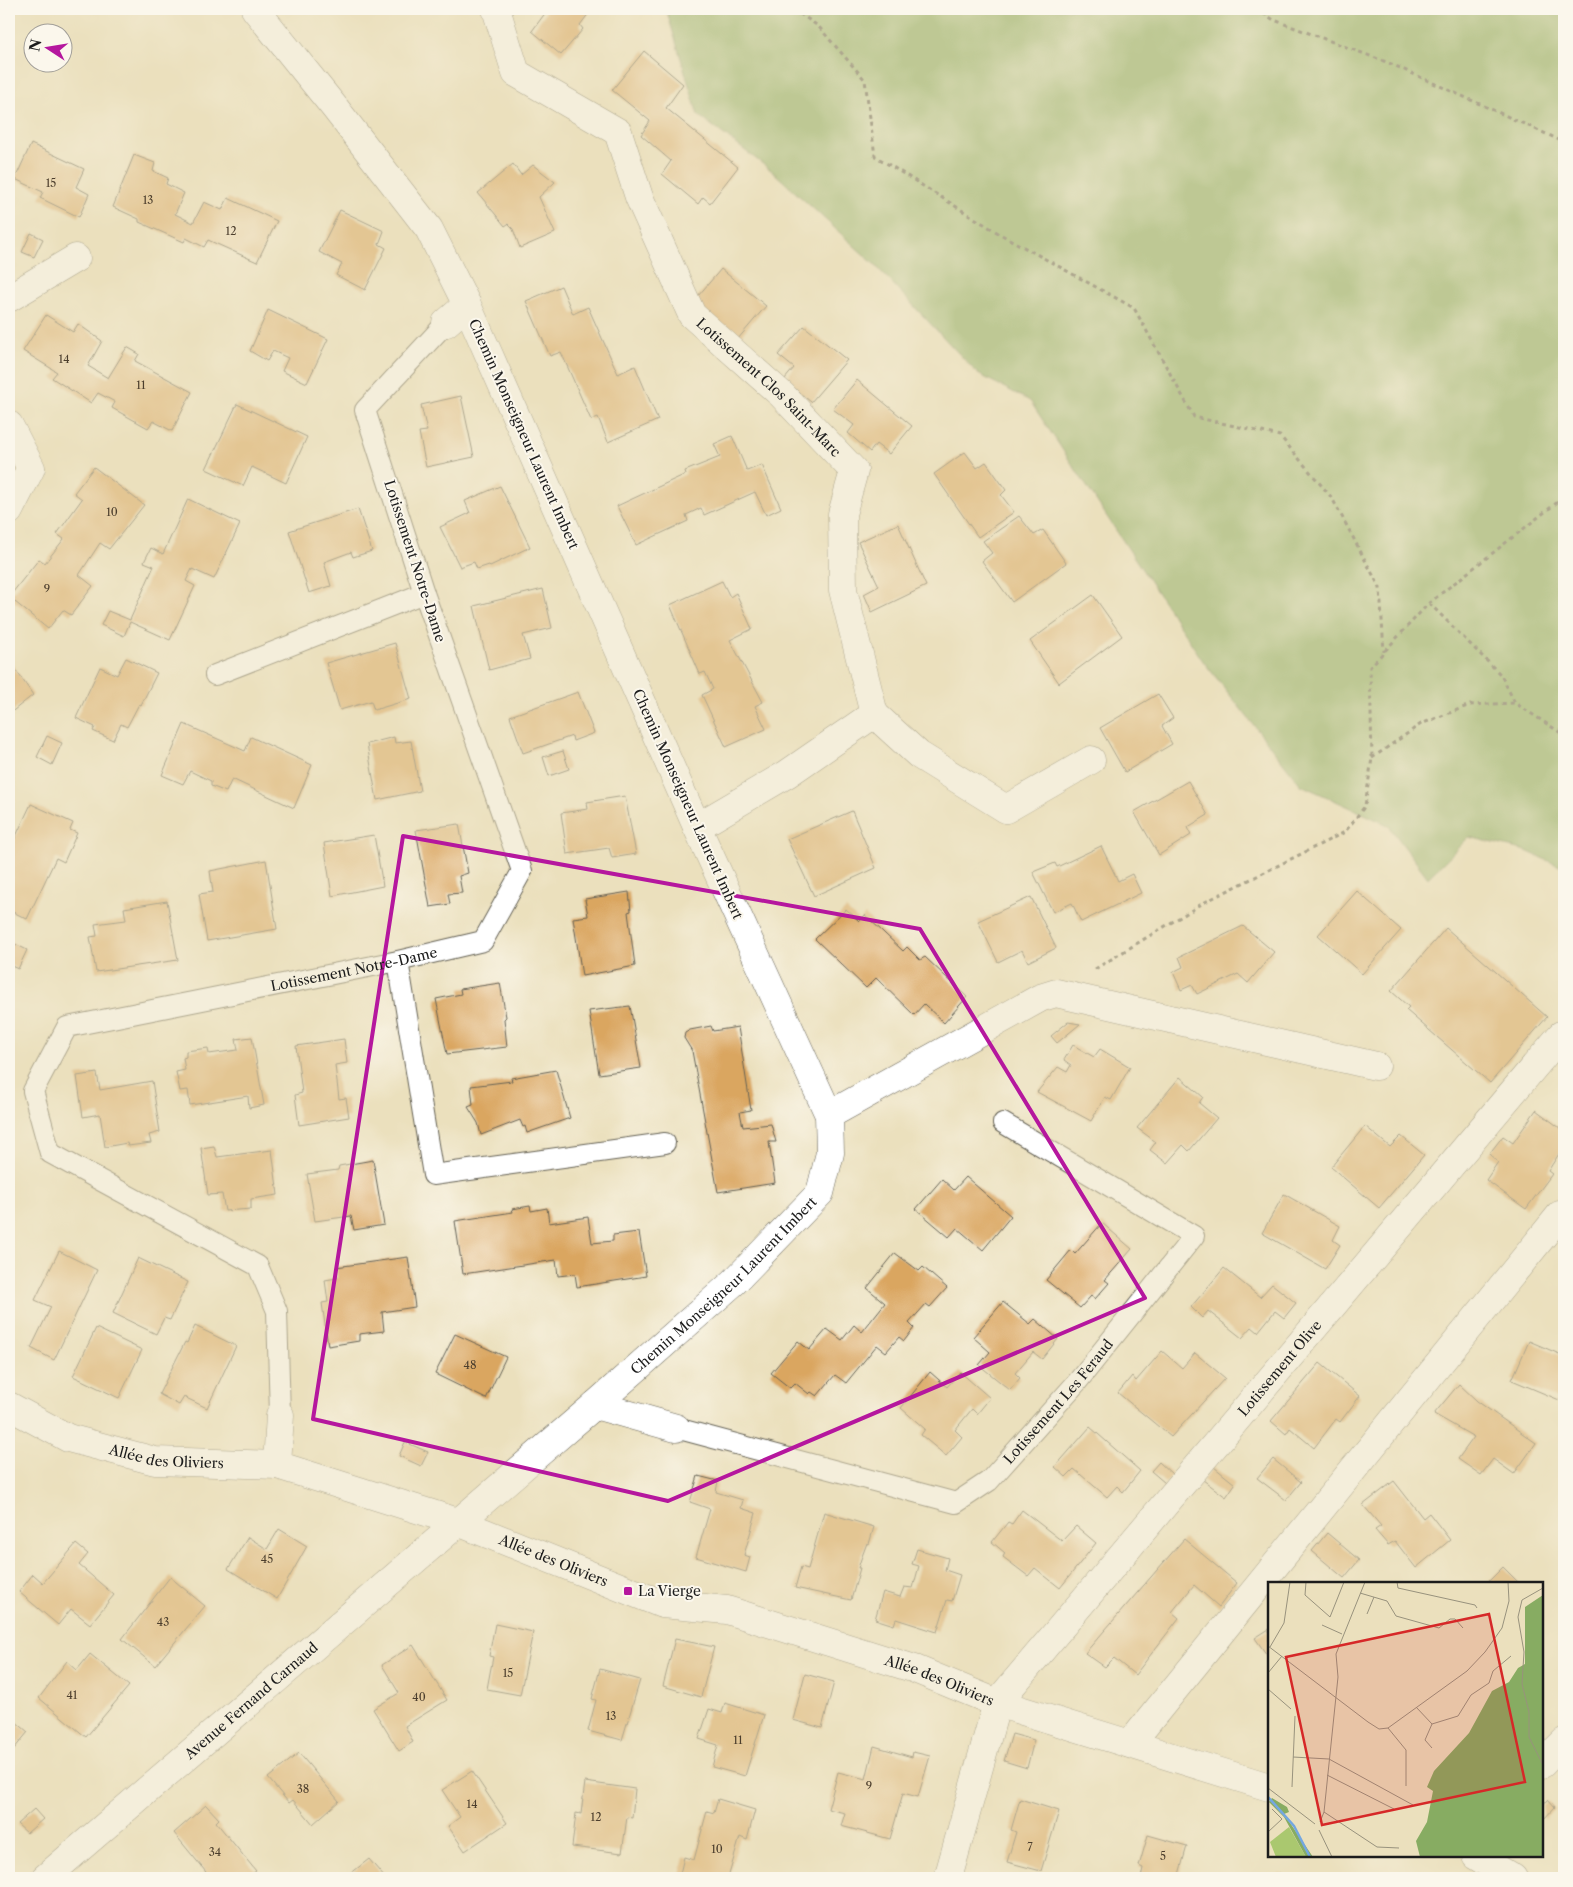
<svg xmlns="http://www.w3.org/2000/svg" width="1573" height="1887" font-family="'Libre Caslon Text',serif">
<rect width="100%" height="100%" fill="#fbf7ec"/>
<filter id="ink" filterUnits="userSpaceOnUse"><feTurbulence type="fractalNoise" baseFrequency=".02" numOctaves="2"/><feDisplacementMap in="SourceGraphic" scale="10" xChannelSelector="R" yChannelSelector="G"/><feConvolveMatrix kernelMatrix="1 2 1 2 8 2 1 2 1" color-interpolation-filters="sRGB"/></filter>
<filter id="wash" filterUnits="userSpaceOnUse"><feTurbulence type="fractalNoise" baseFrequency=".0096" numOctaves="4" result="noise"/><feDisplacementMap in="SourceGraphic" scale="20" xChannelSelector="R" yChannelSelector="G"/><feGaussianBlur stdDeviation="1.12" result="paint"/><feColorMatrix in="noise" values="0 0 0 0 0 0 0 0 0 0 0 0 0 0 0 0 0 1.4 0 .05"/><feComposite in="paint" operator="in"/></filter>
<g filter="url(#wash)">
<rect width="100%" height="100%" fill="#ebe0bd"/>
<path fill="#87ac62" stroke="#52643f" d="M666,9H1564V868L1526,851L1469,837L1428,878L1388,825L1301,785L1203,661L1030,401L978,374L874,264L772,171L698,115Z"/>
<g id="blocks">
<path fill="#daa660" d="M542,9H592L580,25L583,29L561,55L532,31L546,12Z
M644,51L683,84L666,108L738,167L710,203L703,197L698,204L662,174L671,161L641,135L650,121L612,90Z
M31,144L84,169L76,187L89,194L79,217L40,198L43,192L15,179Z
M134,155L155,163L153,171L168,178L166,184L184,193L175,214L193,223L204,202L222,210L228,198L277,221L257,262L208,240L204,247L186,238L184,242L139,222V219L113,207Z
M513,164L521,175L533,165L555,182L539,197L555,233L520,248L513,229L508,224L505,226L478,193Z
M340,210L384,231L379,244L386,248L365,290L336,275L342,264L319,252Z
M31,233L43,239L34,257L22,252Z
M721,269L766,306L737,340L692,303Z
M561,286L573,314L588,307L618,374L635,366L658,420L608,442L598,417L591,420L561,352L550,356L526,301Z
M268,310L328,339L307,383L282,371L288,358L273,351L267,361L250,351Z
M46,315L73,332L78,324L102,341L88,366L108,378L127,347L139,354L135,361L192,392L172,431L153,421L148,428L112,408L115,402L98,393L91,403L52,378L57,372L23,351Z
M804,326L847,360L811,402L784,380L794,368L778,355Z
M857,380L912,426L889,454L876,444L870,452L848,433L854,425L833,409Z
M461,396L474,457L426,467L419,432L427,431L421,405Z
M237,404L307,437L286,483L252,467L243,486L206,469Z
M732,436L747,471L762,465L781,508L766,515L755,492L704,515L701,508L686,515L688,521L636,545L617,506L686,474L685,471L720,457L714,444Z
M965,452L977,468L986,462L1006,490L1001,495L1014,512L978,537L934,474Z
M94,467L144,505L109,549L100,543L79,575L93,586L71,615L63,610L48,629L9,597L39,559L45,563L64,539L57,534L82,499L74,493Z
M500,486L530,547L490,566L489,565L477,569L474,562L460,567L440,527L470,513L465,501Z
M188,499L240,524L214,579L192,569L186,581L195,586L170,640L130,622L124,636L101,625L108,611L130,620L154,566L144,562L151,548L163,554Z
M358,509L372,551L353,557L351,552L324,562L331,586L309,593L289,531Z
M1019,516L1034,535L1043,530L1066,563L1012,602L982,561L992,553L983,541Z
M898,524L926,586L872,612L864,594L879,586L858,542Z
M722,581L730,597L736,593L752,629L730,640L763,702L755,706L766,729L726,747L702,695L713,689L705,672L700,674L670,605Z
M543,589L552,628L523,635L530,659L489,670L474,606Z
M1093,595L1122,636L1059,683L1030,641Z
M395,643L411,699L374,710L371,701L340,710L326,663Z
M126,658L157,673L141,705L139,704L127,727L121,724L113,740L93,731L95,727L76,718L100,667L117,675Z
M9,660L33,695L9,714Z
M578,692L594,733L573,741L572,736L523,753L510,716Z
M1158,694L1173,718L1162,726L1172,744L1125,772L1100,728Z
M184,724L245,751L251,737L312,765L294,808L232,779L226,792L211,786V781L190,771L183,784L162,775Z
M47,736L62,743L52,765L37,757Z
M394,737L395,743L411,741L420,791L377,800L367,744Z
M563,751L569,769L549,776L543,757Z
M1188,781L1208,815L1188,827L1191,835L1159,855L1134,812Z
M625,796L636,854L612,858L609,848L567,854L561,813L588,809L587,802Z
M31,804L73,823L70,830L77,833L64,862L56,858L27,919L9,910V851Z
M852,811L876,868L814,896L787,839Z
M459,824L468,873L459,876L462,893L448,894L450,904L430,907L416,830Z
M374,835L383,886L332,896L324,843Z
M1101,846L1118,881L1132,874L1141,893L1081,922L1072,903L1053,912L1033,872L1055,863L1057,867Z
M266,860L277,929L207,941L199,894L213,892L210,871Z
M1357,891L1401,930L1362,974L1318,935Z
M629,892L631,911L628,912L635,966L582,976L573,918L588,916L585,899Z
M1031,897L1056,948L1028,962L1022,950L998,962L978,921Z
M167,901L178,960L96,972L90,937L97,936L95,924L126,920L124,908Z
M846,909L859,921L865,915L903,951L907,947L920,960L925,957L967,997L944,1023L924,1004L914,1015L876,978L866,988L815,939Z
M1243,926L1274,952L1248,983L1238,974L1197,994L1192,985L1181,990L1173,972L1183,967L1179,957Z
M1446,928L1547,1017L1490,1083L1406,1010L1409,1007L1391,991Z
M9,941L27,950L18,969L9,965Z
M500,983L506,1017L504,1019L507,1047L447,1054L436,999L461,994L460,989Z
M630,1006L641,1068L599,1074L589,1011Z
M1068,1022L1080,1024L1057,1043L1051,1036Z
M711,1026L713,1031L738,1027L751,1110L740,1112L743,1127L771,1124L776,1142H769L775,1183L718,1192L692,1051L684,1038L685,1033L690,1030Z
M252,1037L264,1105L249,1108L248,1096L190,1105L188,1090L180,1091L176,1072L185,1070L183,1058L186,1057V1051L208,1048L209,1054L238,1050L236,1039Z
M344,1039L347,1063L335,1065L339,1099L346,1098L349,1117L299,1125L295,1095L302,1093L296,1046Z
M1073,1045L1094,1057L1100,1049L1130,1067L1111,1100L1105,1097L1091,1121L1037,1092L1058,1067L1067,1072L1071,1065L1064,1060Z
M556,1070L570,1118L527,1133L525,1126L523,1127L520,1120L481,1135L478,1123L468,1107L473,1105L471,1086L512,1081L511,1078Z
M97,1073L100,1090L152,1081L160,1132L149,1135L151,1143L128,1146L127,1143L105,1147L100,1114L83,1117L77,1076Z
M1180,1077L1203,1097L1199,1103L1217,1118L1189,1151L1183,1145L1167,1163L1150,1150L1156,1142L1137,1128Z
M1536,1110L1564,1131V1146L1548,1171L1552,1174L1526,1209L1486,1180L1498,1162L1489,1154L1503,1136L1513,1143Z
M1365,1126L1390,1147L1401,1136L1424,1155L1379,1208L1331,1167Z
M214,1146L217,1157L272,1150L278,1195L251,1199V1209L225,1211L222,1194L208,1195L201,1148Z
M373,1160L384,1225L354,1230L351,1216L315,1221L307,1174L338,1170L339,1166Z
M966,1177L1011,1216L983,1250L957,1228L949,1237L916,1209L942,1179L954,1190Z
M1284,1194L1340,1226L1333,1240L1340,1245L1325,1269L1262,1233Z
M530,1206L531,1211L547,1208L549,1223L588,1217L592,1243L613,1241V1235L639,1232L646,1276L577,1287L575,1274L558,1276L556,1260L463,1274L455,1221L513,1212L512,1209Z
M1102,1223L1132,1249L1105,1280L1109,1283L1095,1299L1091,1296L1080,1308L1046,1280L1071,1250L1075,1254Z
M59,1251L97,1270L54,1360L31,1348L51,1307L35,1300Z
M895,1253L919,1271L923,1267L947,1288L930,1307L926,1304L909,1323L914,1328L904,1341L899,1337L886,1352L877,1345L846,1383L835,1375L817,1396L811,1392L809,1394L795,1383L790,1388L771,1373L798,1341L809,1350L827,1329L842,1340L854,1325L862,1332L885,1303L867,1288Z
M408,1257L415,1307L382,1312L384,1331L359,1334V1341L328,1346L322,1303L328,1302L325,1280L337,1278L336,1267Z
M138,1258L188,1282L170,1320L164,1318L156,1334L113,1313Z
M1224,1268L1260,1297L1272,1284L1296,1303L1284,1318L1275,1311L1258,1332L1252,1327L1242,1338L1208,1311L1202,1318L1191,1307Z
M1003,1302L1030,1324L1035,1319L1058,1339L1042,1359L1033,1352L1015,1373L1020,1378L1010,1390L979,1365L990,1352L973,1337Z
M195,1326L236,1346L207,1408L184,1397L179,1405L159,1394L185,1342L187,1343Z
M96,1328L142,1350L119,1398L73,1376Z
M455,1334L506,1357L486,1399L435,1374Z
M1529,1341L1564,1356V1402L1512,1380Z
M1162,1351L1182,1368L1195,1353L1225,1378L1171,1437L1118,1393L1132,1376L1136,1381Z
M1320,1363L1360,1396L1340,1422L1336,1419L1314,1448L1290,1428L1286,1434L1271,1421Z
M930,1372L947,1387L960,1372L990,1398L977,1414L972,1409L955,1430L962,1437L946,1456L921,1435L925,1429L901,1408Z
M1459,1384L1477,1401L1536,1443L1514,1474L1493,1459L1481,1475L1458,1459L1474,1437L1434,1414Z
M1090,1427L1140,1471L1123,1492L1117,1486L1107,1497L1074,1469L1066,1477L1055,1467Z
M405,1442L428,1452L421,1466L399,1456Z
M1273,1459L1301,1482L1286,1500L1257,1478Z
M1159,1462L1173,1475L1165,1483L1151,1471Z
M1214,1467L1235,1484L1226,1497L1203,1480Z
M698,1476L718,1481L716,1492L743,1500L741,1508L756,1513L744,1555L750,1557L746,1572L696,1557L710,1509L690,1502Z
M1394,1481L1423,1518L1429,1513L1450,1540L1416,1568L1395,1541L1388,1545L1375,1530L1381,1526L1363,1505Z
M1022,1510L1062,1541L1076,1526L1096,1543L1060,1588L1035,1568L1028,1576L1003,1557L1005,1553L992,1542L1008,1522L1012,1524Z
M824,1512L874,1527L869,1544L867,1543L861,1559L858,1568H860L851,1600L795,1588L801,1567L808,1569Z
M279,1529L307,1546L277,1599L228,1569L248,1537L267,1549Z
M1327,1533L1359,1560L1344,1578L1312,1551Z
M1184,1539L1237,1583L1219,1607L1194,1585L1172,1612L1179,1618L1135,1675L1114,1658L1105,1667L1085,1653Z
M76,1544L88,1554L79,1565L114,1595L90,1624L71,1609L58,1625L19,1592L33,1574L43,1583Z
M917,1549L948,1558L945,1570L960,1575L952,1601L947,1600L937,1632L896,1619L894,1625L875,1619L883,1592L900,1597L904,1587L913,1588L919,1566L912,1564Z
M1503,1567L1519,1583H1487Z
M170,1577L205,1606L155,1666L122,1639Z
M495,1624L533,1632L520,1695L487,1689L493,1657L489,1656Z
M1269,1629V1658L1255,1638Z
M675,1639L714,1647L701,1697L663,1686Z
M413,1645L447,1700L405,1726L413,1742L399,1751L373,1709L399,1693L382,1665Z
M90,1654L129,1686L86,1737L39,1698L67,1661L77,1670Z
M600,1669L640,1680L622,1740L588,1731L596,1700L592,1699Z
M805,1674L834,1682L822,1728L793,1720Z
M725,1703L764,1715L745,1776L712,1767L718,1745L699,1739L709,1709L722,1713Z
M9,1716L28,1732L9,1755Z
M1012,1734L1034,1740L1027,1768L1004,1761Z
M874,1746L912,1757L913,1752L930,1756L918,1797L903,1793L890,1839L841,1826L845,1813L828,1809L838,1772L866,1779Z
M299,1753L339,1801L313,1824L293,1800L289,1803L268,1778Z
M472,1771L507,1823L465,1851L448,1826L460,1817L442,1790Z
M585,1782L635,1789L632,1818L627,1817L622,1853L572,1847L576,1813L581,1814Z
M718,1799L755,1810L747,1840L740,1837L728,1878H679L684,1857L694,1860L707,1811L714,1813Z
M1020,1799L1059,1811L1041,1871L1007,1862L1016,1832L1011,1830Z
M1547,1800L1554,1808L1544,1819L1542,1806Z
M206,1805L219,1819L216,1822L256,1871L247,1878H199L206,1872L174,1833Z
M34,1809L43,1819L27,1833L17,1824Z
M1148,1835L1187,1846L1178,1878H1141L1143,1868L1139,1866Z
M369,1859L385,1878H345Z
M1279,1873L1295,1878H1277Z"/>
</g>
</g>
<g filter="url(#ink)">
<use href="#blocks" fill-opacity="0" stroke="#646154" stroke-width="1"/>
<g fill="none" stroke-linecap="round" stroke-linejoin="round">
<g stroke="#646154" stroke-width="22">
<g id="service">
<path d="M215,675L424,593"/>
<path d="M398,961L433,1175L665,1143"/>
<path id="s1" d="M280,1415L277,1311L258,1266L50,1153L33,1091L67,1027L398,961L483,941L522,871L424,593L365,410L446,323"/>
<path id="s2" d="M676,1428L956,1503L989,1481L1078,1381L1194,1236L1003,1123"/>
</g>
</g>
<g stroke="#646154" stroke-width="29">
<g id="minor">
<path id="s3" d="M496,9L516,73L618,132L639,197L692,315L782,395L854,471L842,514L843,590L874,714L787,774L697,827"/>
<path d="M9,298L76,258"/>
<path d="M446,323L467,305"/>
<path d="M9,425L31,468L9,511"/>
<path d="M874,714L919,755L1006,809L1091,760"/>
<path d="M829,1115L1040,998L1056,993L1376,1066"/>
<path d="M595,1405L676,1428"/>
<path id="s4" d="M9,1406L68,1438L155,1461L277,1465L458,1522L662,1604L727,1610L915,1669L997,1703L1269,1787"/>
<path d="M277,1465L280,1415"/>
<path d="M1130,1744L1560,1215"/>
<path d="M1542,1764L1564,1742"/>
<path d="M1476,1856L1513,1878"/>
<path id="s5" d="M45,1878L595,1405L734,1282L820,1193L830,1153L829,1115L697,827L467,305L429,229L335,108L255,9"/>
<path id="s6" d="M948,1878L997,1703L1561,1035"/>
</g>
</g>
<path stroke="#646154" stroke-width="3" stroke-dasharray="4 4" stroke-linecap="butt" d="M793,9L818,26L865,80L875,156L1000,234L1134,308L1194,417L1280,436L1332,498L1380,588L1384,652
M1256,9L1274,20L1389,63L1564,142
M1429,603L1501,675L1515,703
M1372,758L1421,724L1470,705L1515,703L1564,735
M1095,969L1205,902L1345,832L1365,806L1372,758L1370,667L1429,603L1564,497"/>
<use href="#service" stroke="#fff" stroke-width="20"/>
<use href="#minor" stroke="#fff" stroke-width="28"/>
</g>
</g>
<path d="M0 0H1573V1887H0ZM403,836L920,929L1145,1298L668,1501L313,1419Z" fill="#ebe0bd" fill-opacity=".55" fill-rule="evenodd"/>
<path fill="none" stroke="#b5179e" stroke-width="4" stroke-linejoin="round" d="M403,836L920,929L1145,1298L668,1501L313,1419Z"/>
<rect fill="#b5179e" stroke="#fbf7ec" stroke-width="2" x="623" y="1586" width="10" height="10" rx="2.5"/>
<g text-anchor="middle" stroke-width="4" stroke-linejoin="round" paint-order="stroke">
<g font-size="11" fill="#4c3e2d">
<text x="51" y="187">15</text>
<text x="148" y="204">13</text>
<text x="231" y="235">12</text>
<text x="64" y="363">14</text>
<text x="141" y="389">11</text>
<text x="112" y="516">10</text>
<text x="47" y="593">9</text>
<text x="470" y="1369">48</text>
<text x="267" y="1563">45</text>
<text x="163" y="1626">43</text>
<text x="508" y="1677">15</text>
<text x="72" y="1699">41</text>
<text x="419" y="1701">40</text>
<text x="611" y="1720">13</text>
<text x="738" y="1744">11</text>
<text x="869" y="1790">9</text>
<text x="303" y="1793">38</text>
<text x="472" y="1808">14</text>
<text x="596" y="1821">12</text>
<text x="1030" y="1851">7</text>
<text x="717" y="1853">10</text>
<text x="215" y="1856">34</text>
<text x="1163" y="1860">5</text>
</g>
<g font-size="14" fill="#1c1c1c" stroke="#fbf7ec">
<text dy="5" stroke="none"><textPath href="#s3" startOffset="488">Lotissement Clos Saint-Marc</textPath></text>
<text transform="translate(524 434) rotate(66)" y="5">Chemin Monseigneur Laurent Imbert</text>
<text transform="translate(415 561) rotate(72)" y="5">Lotissement Notre-Dame</text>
<text transform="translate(688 804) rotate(66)" y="5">Chemin Monseigneur Laurent Imbert</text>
<text dy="5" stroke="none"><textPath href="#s1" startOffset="819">Lotissement Notre-Dame</textPath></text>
<text dy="5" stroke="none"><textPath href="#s5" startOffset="901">Chemin Monseigneur Laurent Imbert</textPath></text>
<text dy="5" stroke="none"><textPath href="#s6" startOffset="620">Lotissement Olive</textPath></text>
<text dy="5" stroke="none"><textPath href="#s2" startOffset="435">Lotissement Les Feraud</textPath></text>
<text dy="5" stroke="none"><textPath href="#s4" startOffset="168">Allée des Oliviers</textPath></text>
<text dy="5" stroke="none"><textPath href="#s4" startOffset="572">Allée des Oliviers</textPath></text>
<text dy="5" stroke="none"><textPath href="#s4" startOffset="978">Allée des Oliviers</textPath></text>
<text dy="5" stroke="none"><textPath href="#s5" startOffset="272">Avenue Fernand Carnaud</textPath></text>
</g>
<g font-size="14" fill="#1c1c1c" stroke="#fbf7ec" text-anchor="start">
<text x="638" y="1596">La Vierge</text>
</g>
</g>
<g transform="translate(1268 1582)">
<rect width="275" height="275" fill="#ebe0bd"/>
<path d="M21,245L38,275H8L2,260Z" fill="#aac86f"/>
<path d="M275,13V275H152L148,259L159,240L165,209L159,205L166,189L201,151L224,109L241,100L250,86L257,82V25ZM4,216L19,225L21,230L16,232L45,275H38L16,235L1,220Z" fill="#87ac62"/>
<path fill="none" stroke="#74a7e0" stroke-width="2.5" d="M0,215L26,244L42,275"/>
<path fill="none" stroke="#98927d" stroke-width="1" d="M38,0L37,13L62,35L76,0M129,0L130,6L207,23L209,26M275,6L254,18L250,35L256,70L254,102L261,130V155L275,183M92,11L119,19L128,34L171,46L182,37H187L195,46M99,32L106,15M54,43L74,52M0,64L100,140L111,147L120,146L199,89L217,70L234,46L241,19L240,0M2,65L16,41L22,0M0,91L14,74M0,107L23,127M148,125L164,142L190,134L203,113L221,101L225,89L243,74M164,142L157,158L164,166M120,146L138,168V204M25,175L61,177L145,223M59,193L126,227M24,205L27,134M0,206L47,242M56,230L109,265L131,266M52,240L56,230L70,95L68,72L97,0M51,248L64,275M0,250L14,237L4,227"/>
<path fill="#d62828" fill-opacity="0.15" stroke="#d62828" stroke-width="2.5" d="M221,32L257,200L54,243L18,75Z"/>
<rect width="275" height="275" fill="none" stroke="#1c1c1c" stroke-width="2.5"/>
</g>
<rect width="1573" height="1887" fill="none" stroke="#fbf7ec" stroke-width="30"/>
<g transform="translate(48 48) rotate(282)"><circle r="24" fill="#fbf7ec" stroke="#a29f99"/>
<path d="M0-4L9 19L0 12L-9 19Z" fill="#b5179e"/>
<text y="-8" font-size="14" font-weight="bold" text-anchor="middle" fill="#1c1c1c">N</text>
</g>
</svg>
